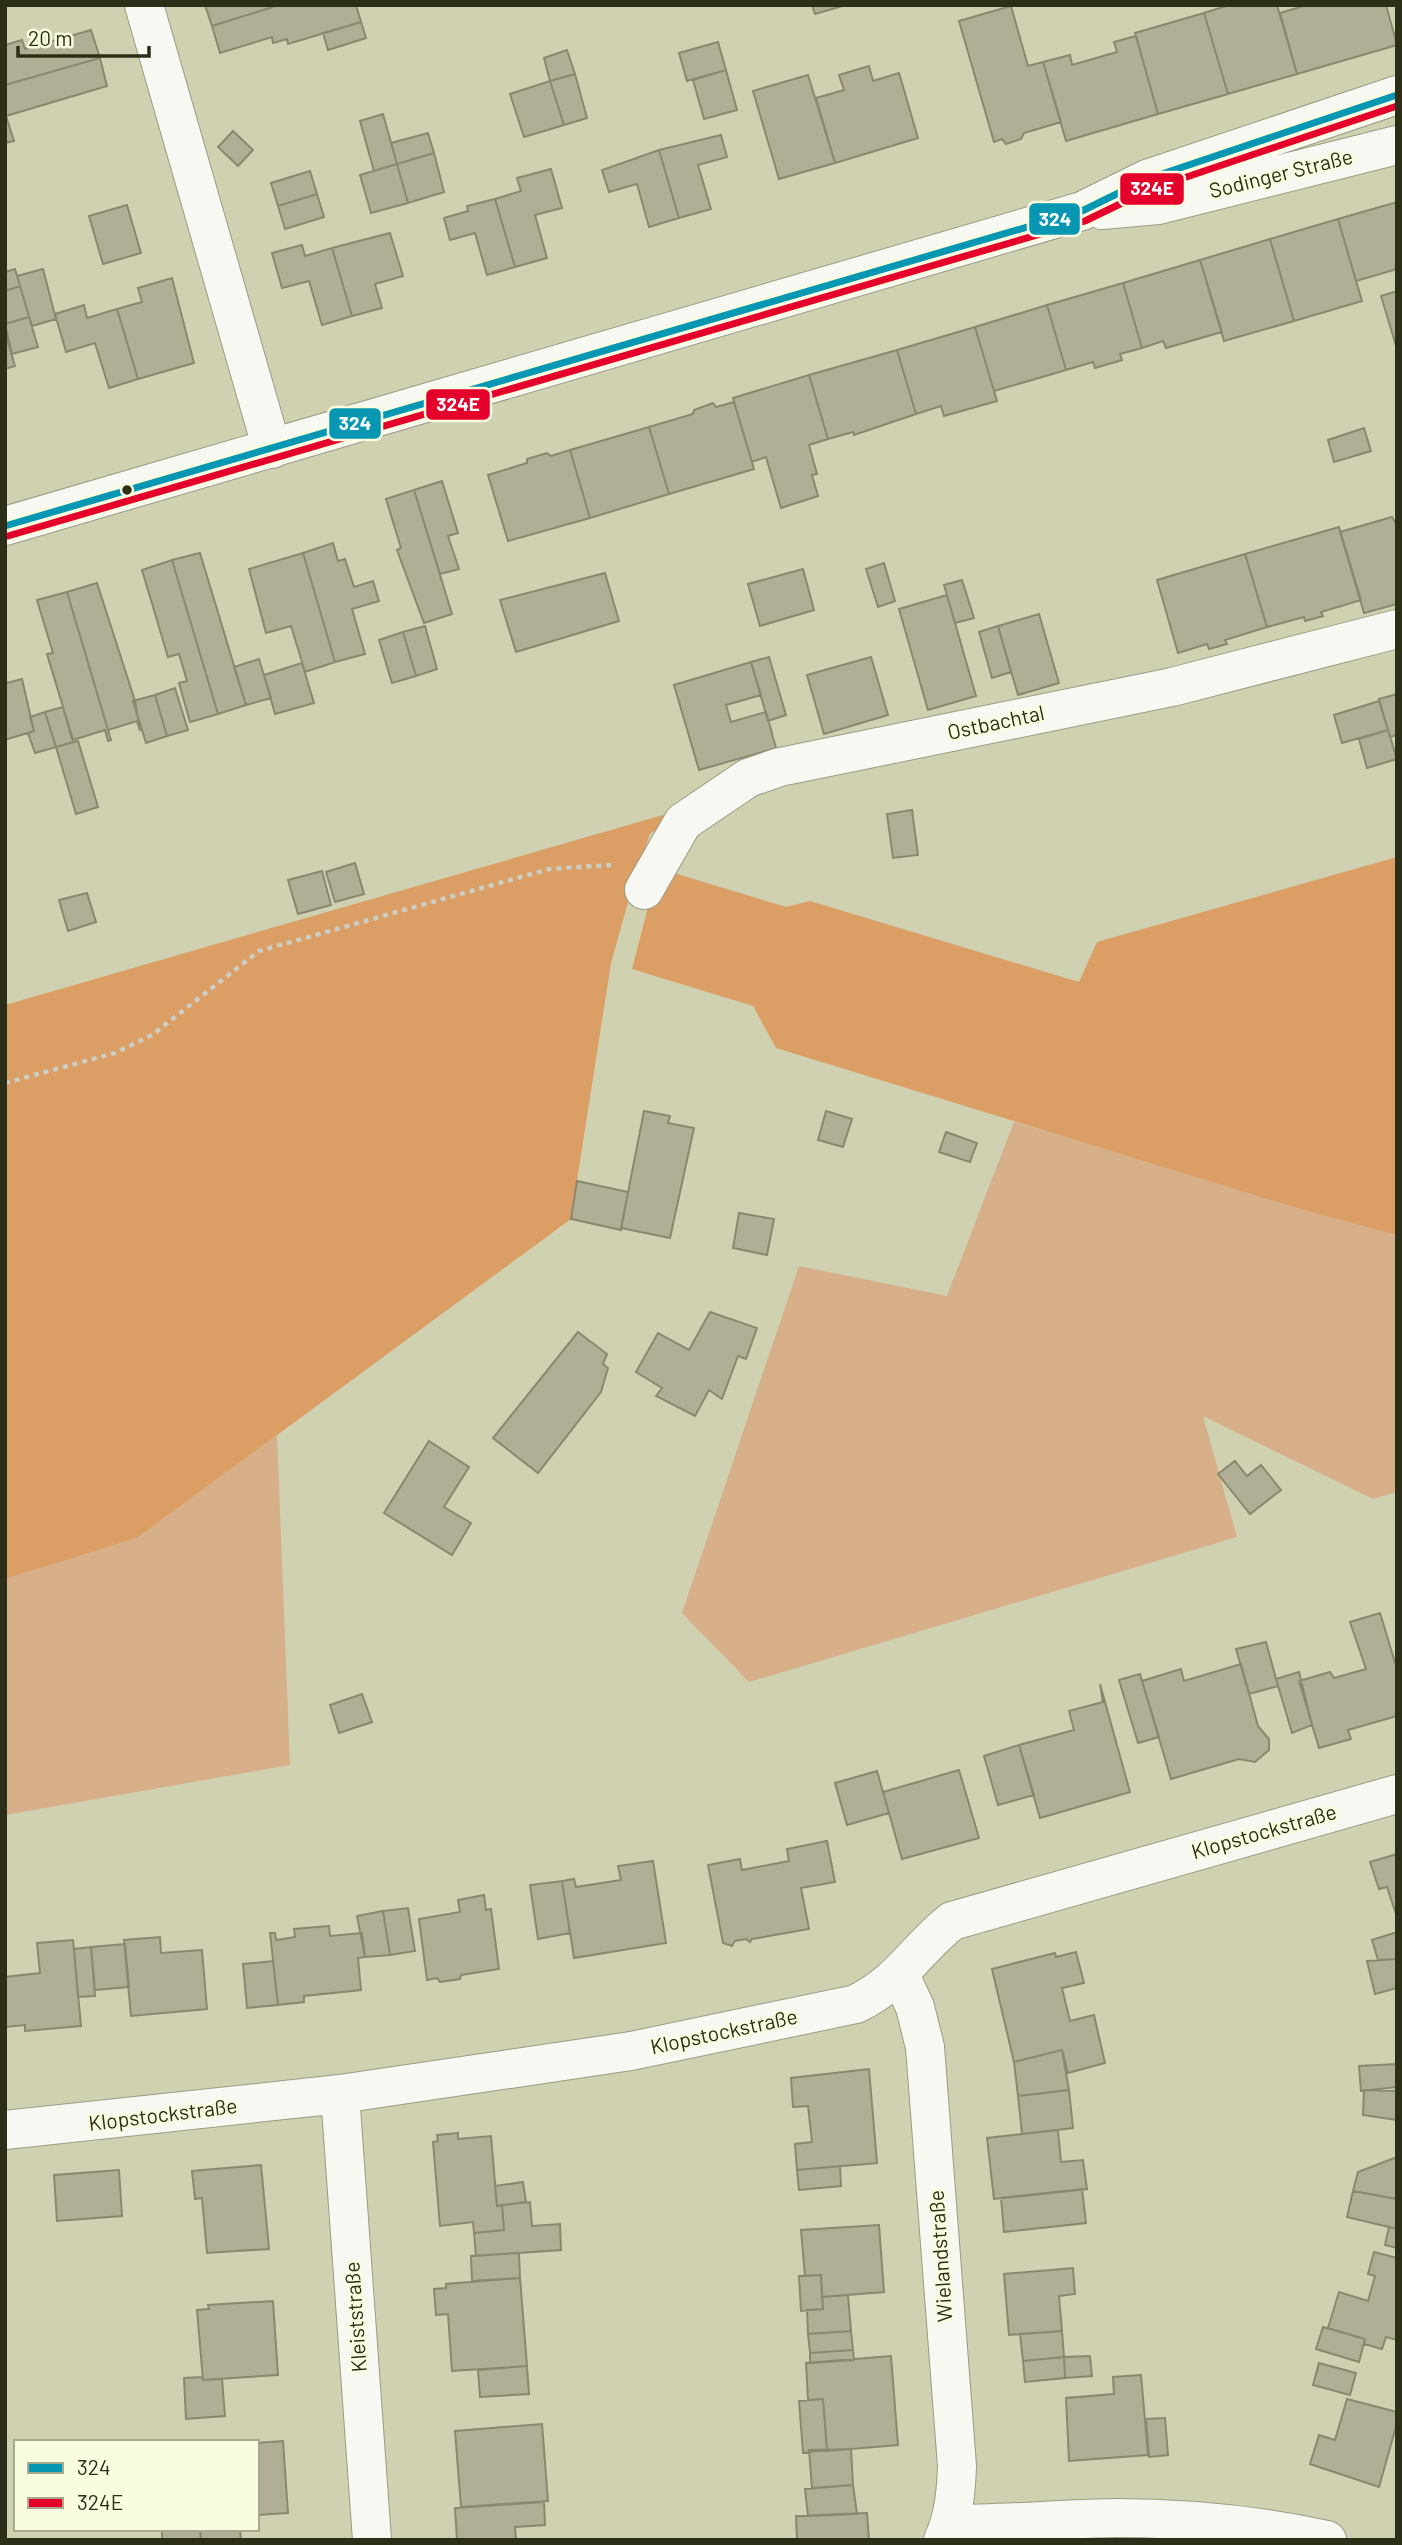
<svg xmlns="http://www.w3.org/2000/svg" width="1402" height="2545" font-family="Barlow,sans-serif">
<rect width="100%" height="100%" fill="#cfd1b1"/>
<path fill="#d7af89" d="M1014,1122L1397,1235V1492L1373,1499L1203,1416L1237,1537L749,1682L682,1613L799,1266L947,1296Z
M277,1435L290,1765L5,1815V1579L137,1538Z"/>
<path fill="#db9e65" d="M694,806L650,834L632,888L611,963L571,1219L137,1538L5,1579V1005Z
M1397,857V1235L1304,1210L776,1048L753,1006L632,969L649,903L667,871L786,907L810,901L1079,982L1097,942Z"/>
<path fill="#b1ae96" stroke="#8b8870" stroke-width="2" d="M205,5H279L212,26Z
M279,5H356L361,22L288,44L287,39L273,43L272,37L220,53L212,26Z
M812,5H846L815,14Z
M1229,5H1277L1297,74L1228,94L1204,13Z
M1307,5H1386L1397,45L1297,74L1280,13Z
M1011,6L1028,66L1043,62L1061,122L1024,133L1021,139L1006,144L1002,139L994,142L959,21Z
M1204,13L1228,94L1158,114L1135,33Z
M361,22L366,38L328,50L323,33Z
M91,30L100,58L5,85V45L22,40L25,49Z
M1136,36L1158,114L1066,141L1043,62L1070,55L1072,65L1117,52L1114,42Z
M718,42L726,70L687,81L679,53Z
M567,50L575,74L550,81L544,58Z
M100,58L107,86L6,116L14,141L5,143V85Z
M869,66L873,81L899,73L918,138L835,163L816,98L844,90L839,75Z
M726,70L737,110L704,119L693,80Z
M575,74L587,118L564,125L550,81Z
M808,75L835,163L779,179L753,91Z
M550,81L564,125L524,137L510,94Z
M383,114L397,164L374,171L360,121Z
M233,131L253,150L238,166L218,147Z
M428,133L434,153L397,164L391,143Z
M721,135L727,157L698,165L711,209L679,218L659,150Z
M659,150L679,218L649,227L637,184L609,192L602,170Z
M434,153L444,192L408,203L397,164Z
M397,164L408,203L371,213L360,175Z
M551,169L562,208L535,215L547,258L515,267L495,199L521,191L517,178Z
M310,171L317,194L278,206L271,183Z
M317,194L324,217L285,229L278,206Z
M495,199L515,267L487,275L475,233L450,240L444,218L468,211L467,206Z
M1397,202V266L1394,270L1356,281L1338,219Z
M127,205L141,253L103,264L89,216Z
M1338,219L1362,301L1294,321L1270,239Z
M390,233L403,276L375,284L382,308L352,316L332,248Z
M1270,239L1294,321L1224,341L1200,260Z
M302,245L305,256L332,248L352,316L322,325L309,281L282,288L272,253Z
M1200,260L1222,332L1166,348L1163,341L1142,348L1123,283Z
M15,269L20,286L5,291V272Z
M43,269L56,319L32,326L17,276Z
M172,278L194,363L138,379L117,309L142,302L138,288Z
M1123,283L1142,348L1120,354L1122,360L1095,368L1093,362L1066,370L1047,305Z
M20,286L29,317L5,324V291Z
M1397,291V349L1381,296Z
M84,305L87,318L117,309L138,379L109,388L95,343L66,352L55,314Z
M1047,305L1066,370L994,391L975,327Z
M29,317L38,347L12,354L5,324Z
M975,327L997,401L944,416L941,406L916,414L897,350Z
M5,332L15,366L5,369Z
M897,350L916,414L854,435L853,432L828,439L809,375Z
M809,375L828,439L809,445L817,474L812,475L818,496L781,508L766,457L752,462L733,398Z
M734,402L754,469L669,494L649,427L693,414L694,410L713,403L716,407Z
M649,427L669,494L590,518L570,450Z
M1364,428L1371,451L1334,462L1328,440Z
M570,450L590,518L508,541L488,475L527,463V459L547,453L551,456Z
M442,481L458,533L448,536L459,569L440,574L414,490Z
M414,490L452,614L424,623L397,550L401,548L386,499Z
M1392,517L1397,525V604L1364,613L1340,532Z
M1339,527L1361,600L1321,612L1323,616L1305,621L1304,617L1267,627L1245,554Z
M333,543L338,561L345,559L354,587L373,581L379,601L352,609L365,654L335,662L303,553Z
M200,553L246,705L218,714L172,560Z
M303,553L335,662L305,672L291,626L266,633L249,569Z
M1245,554L1267,627L1225,640L1227,644L1209,649L1207,644L1178,653L1157,580Z
M172,560L218,714L190,722L179,683L187,681L179,654L168,657L142,570Z
M884,563L895,601L878,607L866,569Z
M803,569L814,610L760,626L748,584Z
M605,573L619,621L516,652L500,600Z
M962,580L974,618L955,623L944,585Z
M97,583L135,701L140,731L137,721L108,730L67,592Z
M67,592L108,730L111,740L108,741L105,730L73,740L47,654L53,653L37,600Z
M947,595L976,696L928,710L899,609Z
M1039,614L1059,683L1018,695L998,626Z
M425,626L437,669L416,676L403,632Z
M998,626L1011,672L992,678L979,632Z
M403,632L416,676L392,683L379,640Z
M769,657L786,715L768,721L751,662Z
M871,657L888,715L824,734L807,675Z
M259,659L271,698L246,705L234,667Z
M751,662L761,695L726,705L731,722L766,712L776,748L699,770L674,685Z
M302,663L314,703L275,714L264,675Z
M5,678L7,683L22,679L34,731L5,740Z
M175,688L188,730L167,736L155,695Z
M1397,694V735L1390,737L1379,699Z
M155,695L167,736L146,743L133,701Z
M1379,701L1388,730L1342,743L1334,715Z
M63,707L73,742L56,747L45,712Z
M45,712L56,747L35,753L28,733L34,731L30,717Z
M1388,730L1397,759L1367,768L1359,739Z
M78,741L98,807L76,814L56,747Z
M912,810L918,855L893,858L887,814Z
M355,863L364,894L335,902L326,872Z
M322,871L331,905L298,914L288,880Z
M87,893L96,922L68,931L59,900Z
M644,1111L670,1116L668,1123L694,1128L670,1238L621,1228Z
M826,1111L852,1119L843,1147L818,1140Z
M946,1132L977,1143L970,1162L939,1152Z
M577,1181L628,1192L621,1230L571,1219Z
M739,1213L774,1219L767,1255L733,1248Z
M710,1312L757,1328L746,1359L738,1356L722,1399L709,1390L695,1416L656,1396L662,1388L636,1372L658,1333L689,1350Z
M578,1332L607,1354L603,1364L608,1368L601,1392L538,1473L493,1438Z
M429,1441L469,1467L444,1507L471,1523L452,1555L384,1513Z
M1235,1461L1247,1476L1261,1465L1281,1490L1250,1514L1218,1474Z
M1380,1613L1397,1669V1716L1348,1730L1351,1739L1319,1748L1299,1681L1330,1672L1334,1678L1366,1669L1350,1622Z
M1266,1642L1278,1686L1249,1694L1236,1649Z
M1241,1664L1258,1726L1269,1739V1750L1255,1762L1239,1759L1171,1779L1142,1681L1181,1669L1184,1681Z
M1299,1672L1312,1725L1292,1733L1276,1679Z
M1140,1674L1159,1737L1138,1743L1119,1680Z
M1100,1684L1130,1792L1040,1818L1019,1745L1074,1730L1069,1711L1103,1702Z
M362,1694L372,1722L339,1733L330,1705Z
M1019,1745L1034,1795L998,1805L984,1756Z
M959,1770L979,1838L902,1859L883,1792Z
M877,1771L889,1813L847,1825L835,1783Z
M827,1841L835,1882L801,1888L809,1929L752,1939L750,1942L746,1939L735,1941L732,1946L723,1943L708,1865L740,1859L742,1870L789,1861L787,1849Z
M1397,1854V1917L1387,1887L1379,1889L1370,1862Z
M653,1861L666,1943L574,1958L562,1881L574,1879L576,1887L621,1880L618,1866Z
M562,1881L570,1933L538,1939L530,1885Z
M484,1895L486,1910L491,1909L499,1969L461,1975L460,1979L440,1982L437,1978L427,1980L419,1919L460,1912L458,1900Z
M408,1908L415,1951L390,1955L383,1911Z
M383,1911L390,1955L365,1957L357,1916Z
M329,1926L330,1936L362,1933L365,1957L358,1958L361,1990L304,1996V2002L278,2005L270,1933H275L276,1940L295,1937L294,1929Z
M1397,1932V1959L1378,1960L1372,1940Z
M160,1937L161,1953L202,1950L207,2009L131,2016L124,1940Z
M73,1940L81,2026L25,2031V2025L5,2027V1977L40,1973L37,1943Z
M125,1944L129,1987L95,1990L91,1947Z
M91,1947L95,1996L78,1997L74,1949Z
M1076,1952L1084,1983L1062,1988L1070,2021L1094,2015L1105,2063L1068,2073L1062,2050L1014,2062L992,1969L1055,1953L1056,1957Z
M1397,1959V1988L1375,1994L1367,1961Z
M273,1961L278,2005L247,2008L243,1964Z
M1062,2050L1069,2090L1018,2096L1014,2062Z
M1397,2064V2087L1361,2091L1359,2066Z
M869,2069L877,2163L797,2170L795,2144L812,2142L808,2106L793,2107L791,2078Z
M1069,2090L1073,2128L1022,2134L1018,2096Z
M1364,2090L1397,2091V2120L1363,2115Z
M1058,2130L1061,2162L1083,2160L1087,2189L994,2199L987,2138Z
M458,2133V2139L491,2136L497,2206L502,2205L504,2230L474,2233L473,2222L440,2226L433,2142L438,2141L437,2135Z
M1397,2157V2199L1353,2191L1358,2172Z
M261,2165L269,2249L207,2253L202,2198L195,2199L192,2171Z
M840,2166L841,2186L799,2190L797,2170Z
M119,2170L122,2216L57,2221L54,2175Z
M523,2182L526,2202L497,2206L495,2186Z
M1082,2189L1086,2223L1004,2232L1001,2198Z
M1353,2191L1397,2199V2229L1347,2217Z
M530,2202L532,2226L560,2224L561,2250L476,2256L474,2233L504,2230L502,2205Z
M879,2225L884,2292L822,2297L821,2275L805,2276L801,2230Z
M1389,2227L1397,2229V2248L1385,2245Z
M1374,2252L1397,2258V2340L1386,2337L1382,2349L1364,2344L1365,2339L1328,2328L1339,2292L1368,2301L1375,2276L1368,2274Z
M519,2253L520,2278L472,2281L471,2256Z
M1073,2268L1075,2294L1059,2296L1062,2331L1009,2335L1004,2274Z
M821,2275L823,2309L801,2311L799,2276Z
M520,2278L527,2366L452,2371L448,2314L436,2315L434,2289L446,2288V2284Z
M848,2295L851,2331L808,2334L807,2310L823,2309L822,2297Z
M273,2301L278,2375L203,2380L197,2310L209,2309L208,2305Z
M1323,2327L1365,2339L1359,2362L1316,2349Z
M851,2331L853,2350L810,2353L808,2334Z
M1062,2331L1064,2357L1023,2361L1020,2334Z
M853,2350L854,2360L810,2363V2353Z
M891,2356L898,2445L827,2451L823,2399L808,2400L806,2363Z
M1090,2356L1092,2376L1065,2378L1064,2357Z
M1064,2357L1065,2378L1025,2382L1023,2361Z
M1319,2363L1356,2373L1350,2395L1313,2385Z
M527,2366L529,2394L480,2397L478,2370Z
M1141,2375L1148,2455L1069,2461L1066,2398L1114,2394L1113,2377Z
M202,2377L203,2380L222,2379L225,2416L186,2419L184,2378Z
M823,2399L827,2450L803,2453L799,2401Z
M1347,2399L1397,2412V2423L1379,2487L1310,2464L1319,2435L1335,2440Z
M1165,2418L1168,2455L1149,2457L1146,2419Z
M542,2424L548,2501L461,2507L455,2431Z
M283,2441L288,2513L257,2515V2443Z
M851,2449L853,2485L812,2488L809,2450Z
M853,2485L857,2514L808,2516L805,2489Z
M544,2502L545,2525L515,2527L516,2540H457L455,2508Z
M867,2513L869,2540H797L796,2516Z
M162,2529H200L201,2539L162,2540Z
M200,2529H240L241,2540H201Z"/>
<g fill="none" stroke-linecap="round" stroke-linejoin="round">
<g stroke="#9b9c83" stroke-width="40">
<path id="minor" d="M144,5L272,449
M644,890L683,822L748,778L780,767L1172,687L1397,629
M900,1975L915,2007L925,2047L957,2466C956,2492 954,2516 943,2540
M340,2094L372,2540
M5,2130L340,2094L631,2051L856,2004C902,1981 914,1951 952,1921L1397,1794
M950,2524C1006,2524 1060,2519 1115,2518C1185,2518 1258,2525 1327,2540"/>
</g>
<g stroke="#9b9c83" stroke-width="40">
<path id="secondary" d="M1102,210L1158,205L1397,145
M5,526L1082,211L1147,179L1397,95"/>
</g>
<path stroke="#cccdc3" stroke-width="4.5" stroke-dasharray="5 5" stroke-linecap="butt" d="M5,1083L115,1053L152,1035L259,951L549,869L611,865"/>
<use href="#minor" stroke="#f8f8f3" stroke-width="38"/>
<use href="#secondary" stroke="#f8f8f3" stroke-width="38"/>
<g stroke="#fafcdf" stroke-width="12">
<path id="bus-1" d="M5,526L1082,211L1147,179L1397,95"/>
</g>
<g stroke="#fafcdf" stroke-width="12">
<path id="bus-2" d="M8,536L1085,221L1151,189L1397,106"/>
</g>
<use href="#bus-1" stroke="#0797b3" stroke-width="7"/>
<use href="#bus-2" stroke="#e4002b" stroke-width="7"/>
</g>
<circle fill="#2d2e17" stroke="#fafcdf" stroke-width="2.5" cx="127" cy="490" r="6"/>
<g text-anchor="middle" stroke-width="5" stroke-linejoin="round" paint-order="stroke">
<g font-size="21" fill="#2d2e17" stroke="#fafcdf">
<text transform="translate(1281 174) rotate(-14)" y="7">Sodinger Straße</text>
<text transform="translate(996 723) rotate(-12)" y="7">Ostbachtal</text>
<text transform="translate(1264 1832) rotate(-16)" y="7">Klopstockstraße</text>
<text transform="translate(724 2032) rotate(-12)" y="7">Klopstockstraße</text>
<text transform="translate(163 2115) rotate(-7)" y="7">Klopstockstraße</text>
<text transform="translate(941 2256) rotate(-94)" y="7">Wielandstraße</text>
<text transform="translate(356 2317) rotate(-94)" y="7">Kleiststraße</text>
</g>
</g>
<g stroke="#fafcdf" stroke-width="2.5">
<rect x="1119" y="172" width="66" height="34" rx="7" fill="#e4002b"/>
<rect x="1028" y="202" width="53" height="34" rx="7" fill="#0797b3"/>
<rect x="425" y="388" width="66" height="33" rx="7" fill="#e4002b"/>
<rect x="328" y="407" width="54" height="33" rx="7" fill="#0797b3"/>
</g>
<g font-size="19" text-anchor="middle" font-weight="bold" fill="#fff">
<text x="1152" y="195">324E</text>
<text x="1055" y="226">324</text>
<text x="458" y="411">324E</text>
<text x="355" y="430">324</text>
</g>
<rect width="1402" height="2545" fill="none" stroke="#2d2e17" stroke-width="14"/>
<rect x="14" y="2440" width="245" height="91" fill="#fafcdf" stroke="#a8aa8f" stroke-width="2"/>
<rect x="28" y="2463" width="35" height="10" fill="#0797b3" stroke="#a8aa8f" stroke-width="2"/>
<text x="77" y="2475" font-size="21" fill="#2d2e17">324</text>
<rect x="28" y="2498" width="35" height="10" fill="#e4002b" stroke="#a8aa8f" stroke-width="2"/>
<text x="77" y="2510" font-size="21" fill="#2d2e17">324E</text>
<path d="M18 46v10h131v-10" fill="none" stroke="#2d2e17" stroke-width="3.5"/>
<text x="28" y="46" font-size="21" fill="#2d2e17" stroke="#fafcdf" stroke-width="5" paint-order="stroke">20 m</text>
</svg>
